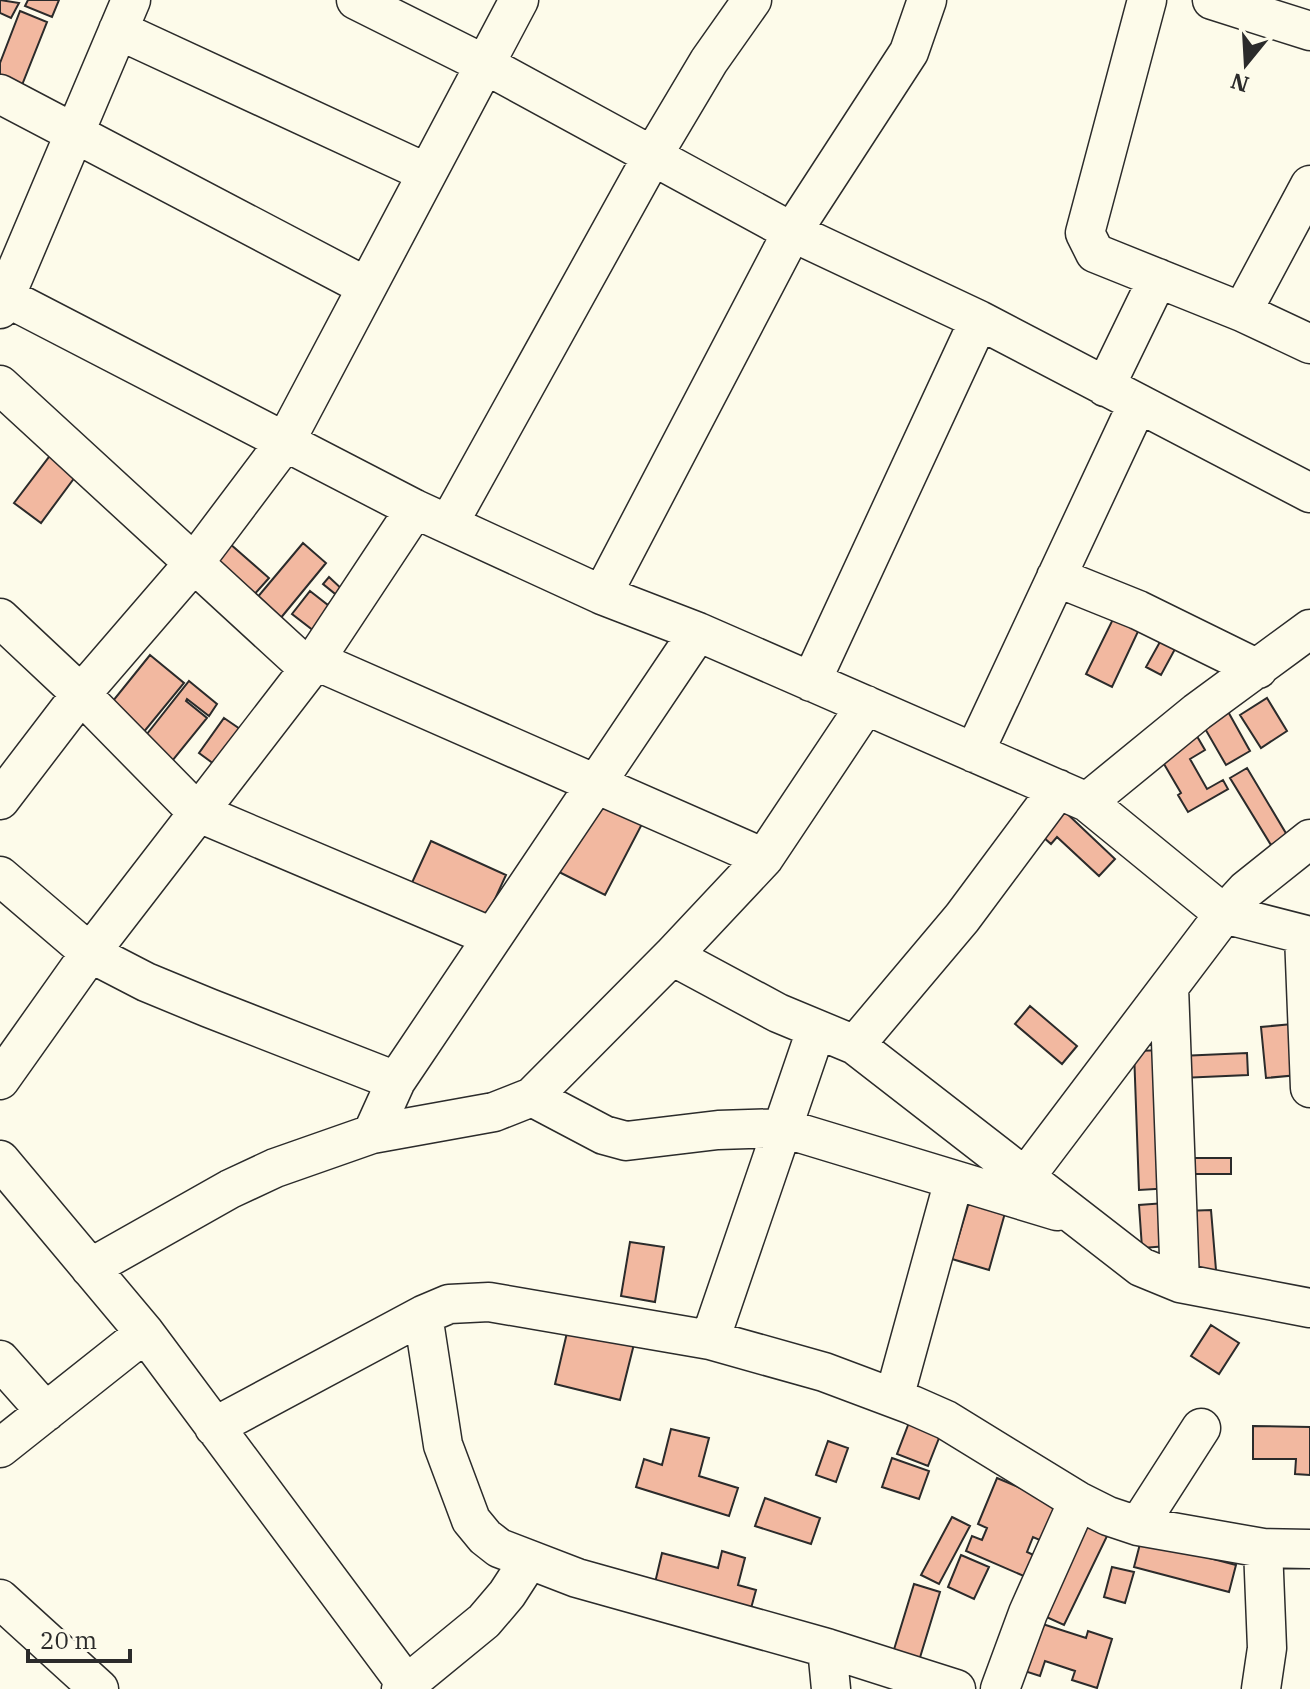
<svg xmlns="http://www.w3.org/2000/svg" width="1310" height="1689" font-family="'IBM Plex Serif',serif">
<rect width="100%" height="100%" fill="#fdfbea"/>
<path fill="#f2b8a0" stroke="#2b2b2b" stroke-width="2" d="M0,0L19,3L11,18L0,13Z
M28,0H59L52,17L25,6Z
M20,11L47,22L22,85L0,77V63Z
M52,453L78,473L41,523L14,503Z
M229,543L269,578L251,598L211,562Z
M303,543L326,563L275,625L251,605Z
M329,577L344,591L339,597L323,584Z
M310,591L328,605L333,599L314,631L292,614Z
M1117,611L1142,623L1112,687L1086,674Z
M1166,631L1181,638L1161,675L1146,667Z
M150,655L184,683L138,739L104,712Z
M189,681L217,704L209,716L187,699L186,701L207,718L168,766L139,744Z
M1267,698L1287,731L1261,748L1240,715Z
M1221,699L1250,751L1226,765L1196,713Z
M224,718L240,729L214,764L199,753Z
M1191,726L1205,750L1190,759L1207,789L1223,780L1228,789L1188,812L1178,795L1181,793L1154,747Z
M1247,768L1287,835L1271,845L1230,778Z
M593,799L642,824L605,895L555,870Z
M1061,808L1115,859L1099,876L1057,837L1051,844L1042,836Z
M431,841L506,875L485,921L410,887Z
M1030,1006L1077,1046L1062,1064L1015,1024Z
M1292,1024L1298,1075L1266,1078L1261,1027Z
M1167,1050L1172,1188L1139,1190L1134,1051Z
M1247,1053L1248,1075L1181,1078L1180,1056Z
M1183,1158H1231V1174H1183Z
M969,1202L1005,1213L989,1270L952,1259Z
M1165,1203L1168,1246L1142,1248L1139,1205Z
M1211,1210L1217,1282L1190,1284L1185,1211Z
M630,1242L664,1247L655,1302L621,1296Z
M569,1324L635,1340L620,1400L555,1384Z
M1211,1325L1239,1343L1219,1374L1191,1356Z
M910,1420L941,1433L928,1466L897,1454Z
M1253,1426L1310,1427V1475L1295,1474L1296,1459H1253Z
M671,1429L709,1438L699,1476L738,1488L729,1516L636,1487L644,1459L662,1465Z
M828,1441L848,1448L836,1482L816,1475Z
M892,1458L929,1471L919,1499L882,1487Z
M997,1478L1065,1507L1049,1544L1033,1537L1027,1552L1042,1559L1033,1580L966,1551L972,1536L982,1540L987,1528L978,1524Z
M765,1498L820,1518L811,1544L755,1526Z
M1077,1516L1109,1532L1064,1625L1031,1610Z
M952,1517L970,1526L939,1584L921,1575Z
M1141,1540L1236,1565L1229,1592L1134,1567Z
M722,1551L745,1558L738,1585L756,1590L750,1612L654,1587L662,1553L718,1568Z
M961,1555L989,1567L974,1599L948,1587Z
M1112,1567L1134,1572L1125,1603L1104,1597Z
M914,1584L940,1592L918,1664L892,1656Z
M1027,1619L1086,1638L1088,1631L1112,1639L1097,1688L1072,1680L1075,1671L1045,1661L1040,1676L1012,1667Z"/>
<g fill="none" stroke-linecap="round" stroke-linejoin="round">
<g stroke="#2b2b2b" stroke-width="41">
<path id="minor" d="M356,0L484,64L792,232L979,320L1310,493
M1147,0L1085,233L1095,253L1242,312L1310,344
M1212,0L1310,31
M118,30L427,173
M0,94L367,287
M0,294L415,509L602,595L698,632L1087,802L1224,914L1310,936
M0,309L131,0
M1242,312L1310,185
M0,385L309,669
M1105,387L1158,278
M449,523L653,155L709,61L752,0
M1056,577L1138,610L1258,669
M602,595L792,232L909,52L927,0
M0,618L81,694L197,812L492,937
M314,660L764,858
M811,682L979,320
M974,753L1137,405
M0,800L81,694L194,563L285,442L519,0
M1087,802L1197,712L1310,629
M0,876L90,953L146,982L209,1008L396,1081
M1304,935L1310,1088
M672,956L778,1013L855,1045L1141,1267L1180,1283L1310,1308
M1169,987L1180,1283
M855,1045L962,918L1058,789
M0,1080L90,953L309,669L415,509
M532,1097L604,1135L626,1141L718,1130L783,1128L1057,1211
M372,1134L396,1081L698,632
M0,1160L145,1333L410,1689
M1026,1176L1224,914L1246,890L1310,839
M90,1268L230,1189L275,1168L372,1134L494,1112L532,1097L672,956L764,858L866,705
M423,1315L443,1445L471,1520L485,1537L499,1548L577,1578L827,1648L956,1689
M710,1340L816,1030
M0,1360L46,1412
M894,1398L954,1180
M214,1427L423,1315L449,1304L489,1302L710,1340L824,1372L912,1405L946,1420L1078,1501L1108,1516L1138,1526L1263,1548L1310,1549
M0,1448L145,1333
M1138,1526L1201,1428
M0,1599L99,1689
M827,1648L831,1689
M401,1689L484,1621L507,1594L529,1560
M1000,1689L1028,1613L1078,1501
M1261,1689L1267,1648L1263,1548"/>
</g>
<use href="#minor" stroke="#fdfbea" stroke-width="38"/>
</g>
<g transform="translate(1246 64) rotate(198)" stroke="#fdfbea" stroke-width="6" paint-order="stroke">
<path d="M0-6L14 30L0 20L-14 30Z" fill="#2b2b2b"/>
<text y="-12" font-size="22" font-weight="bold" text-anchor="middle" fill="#2b2b2b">N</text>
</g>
<path d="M28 1649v12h102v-12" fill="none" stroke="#2b2b2b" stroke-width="4"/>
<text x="40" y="1649" font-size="24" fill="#2b2b2b" stroke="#fdfbea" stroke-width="6" paint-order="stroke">20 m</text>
</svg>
